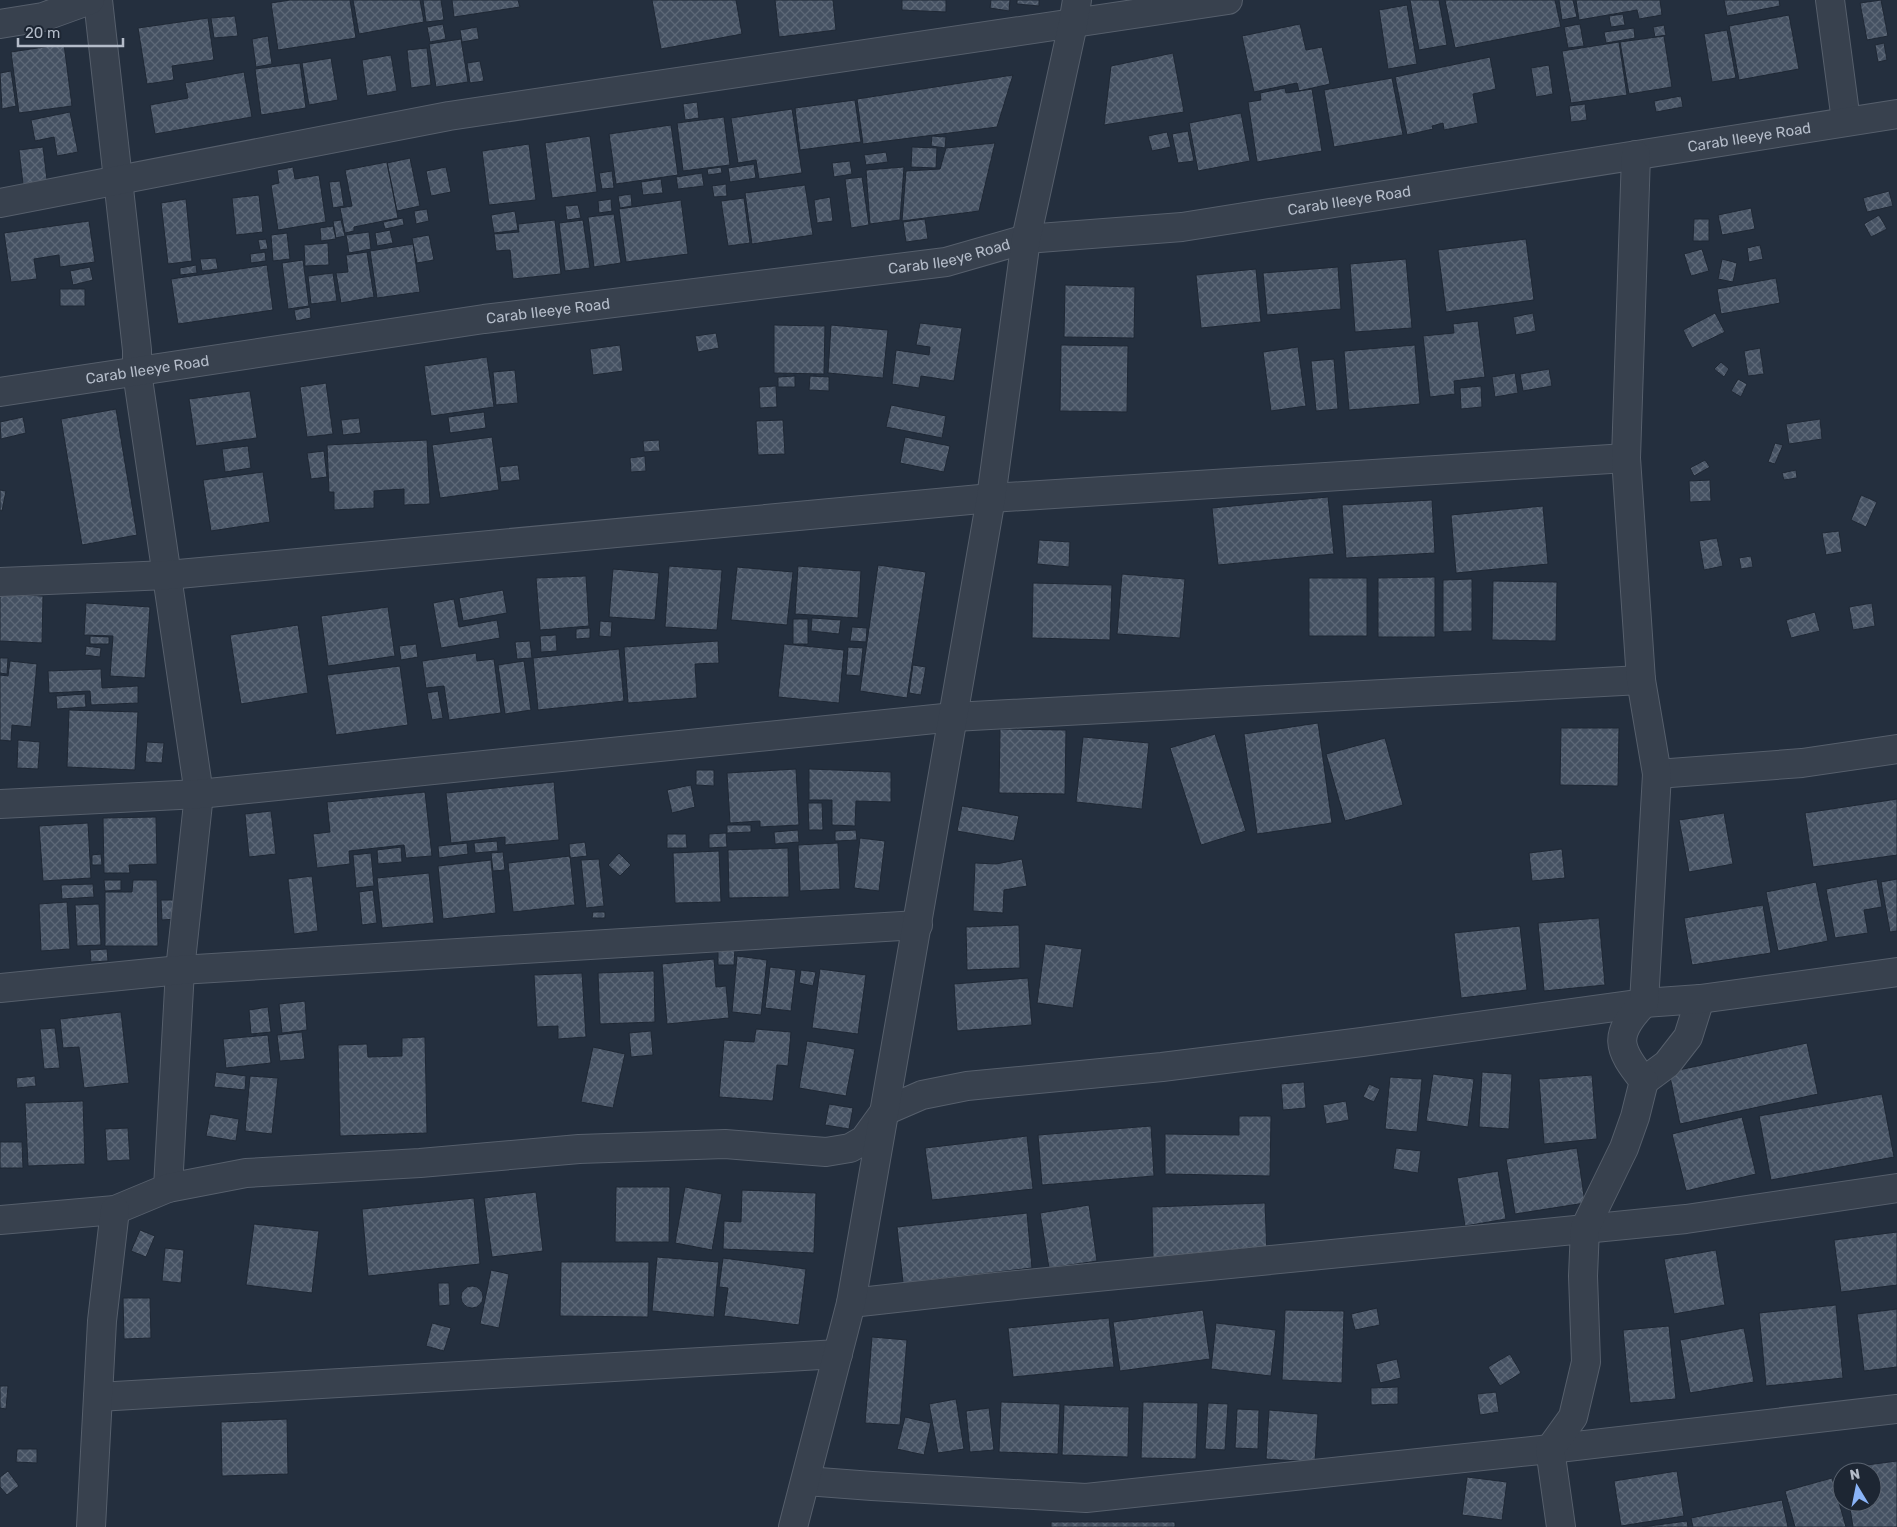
<svg xmlns="http://www.w3.org/2000/svg" width="1897" height="1527" font-family="Rubik,sans-serif">
<defs>
<pattern id="building-cross-hatch" width="8" height="8" patternUnits="userSpaceOnUse" patternTransform="scale(1.25)"><rect width="8" height="8" fill="#455162"/><path d="M0 0l8 8M0 8l8-8" fill="none" stroke="#5d6877"/></pattern>
</defs>
<rect width="100%" height="100%" fill="#242f3e"/>
<path fill="url(#building-cross-hatch)" stroke="#1f2835" d="M290,0H350L356,38L278,50L271,3Z
M353,0H420L424,22L359,34Z
M423,0H441L444,20L426,22Z
M452,0H518L520,7L454,17Z
M652,0H736L742,34L661,49Z
M775,0H833L836,30L779,37Z
M902,0H946V12L902,10Z
M991,0H1010L1009,11L990,8Z
M1017,0H1039V6L1017,4Z
M1410,0H1439L1447,45L1419,50Z
M1445,0H1555L1561,27L1455,48Z
M1559,0H1573L1577,17L1562,20Z
M1576,0H1660L1662,15L1639,19L1637,10L1579,20Z
M1724,0H1779L1780,6L1727,16Z
M1881,0L1888,36L1867,40L1860,3Z
M1407,5L1417,64L1388,69L1379,10Z
M1623,14L1625,25L1611,27L1609,16Z
M1789,15L1799,69L1739,80L1729,26Z
M235,16L238,36L214,38L211,18Z
M208,18L214,60L172,66L174,80L147,84L138,28Z
M443,24L446,39L430,42L427,27Z
M1300,24L1306,50L1322,47L1330,84L1299,91L1297,83L1254,92L1242,36Z
M1580,24L1584,46L1568,48L1564,27Z
M1664,25L1666,35L1655,37L1653,27Z
M477,27L479,39L462,42L460,30Z
M1634,28L1635,38L1606,43L1604,32Z
M1727,30L1736,78L1712,82L1704,34Z
M268,36L272,64L256,67L252,39Z
M1664,36L1672,87L1629,94L1620,42Z
M461,39L468,82L436,87L429,44Z
M1619,42L1627,95L1571,103L1562,51Z
M1884,43L1887,60L1878,62L1875,45Z
M64,44L72,106L19,113L11,52Z
M427,48L431,85L411,88L407,50Z
M1173,53L1184,112L1104,125L1111,66Z
M391,55L397,91L367,96L362,60Z
M1490,57L1496,89L1473,94L1478,123L1444,130L1443,123L1432,126L1433,129L1407,135L1395,77Z
M331,58L338,100L309,105L302,63Z
M480,61L484,81L470,83L467,63Z
M300,63L306,108L261,115L255,69Z
M1549,65L1553,94L1536,97L1531,68Z
M11,71L16,106L2,109L0,73Z
M244,72L252,117L155,134L150,105L188,98L185,83Z
M1013,75L997,127L863,144L857,99Z
M1392,78L1403,135L1334,147L1324,90Z
M1285,88L1286,93L1312,89L1322,151L1257,162L1248,102L1261,100L1260,93Z
M1681,96L1683,107L1656,112L1654,101Z
M855,100L861,142L800,150L795,108Z
M697,102L699,118L685,120L683,104Z
M1585,104L1587,120L1571,122L1569,106Z
M792,109L802,173L759,179L756,160L738,163L731,118Z
M70,112L78,152L57,156L54,137L35,141L31,120Z
M1241,113L1250,161L1198,171L1189,123Z
M724,117L730,165L683,171L677,123Z
M671,125L678,175L616,184L609,134Z
M1188,131L1194,161L1178,163L1172,134Z
M1167,132L1171,147L1152,151L1148,136Z
M590,136L597,192L552,198L545,143Z
M932,136L946,137L945,148L931,146Z
M995,143L979,211L902,221L906,171L940,169L946,148Z
M529,144L536,200L489,205L482,151Z
M43,147L47,180L23,184L19,150Z
M912,147L937,148L936,168L911,167Z
M886,152L888,162L866,165L864,155Z
M410,158L420,206L397,211L387,163Z
M850,161L852,174L834,177L832,163Z
M387,162L398,218L354,227V231L345,233L340,208L352,206L345,170Z
M754,164L756,178L730,182L728,168Z
M293,167L295,179L319,175L326,222L278,230L271,185L279,183L277,170Z
M446,167L451,192L431,196L426,171Z
M721,167L722,173L708,175L707,169Z
M904,167L900,220L870,224L866,170Z
M612,171L614,188L602,189L599,173Z
M702,173L704,186L678,189L676,177Z
M862,177L869,225L851,228L845,179Z
M661,179L663,193L643,195L641,182Z
M340,181L344,206L333,208L329,182Z
M726,184L727,196L714,197L712,186Z
M805,185L813,235L752,244L745,193Z
M1889,191L1893,206L1867,212L1863,198Z
M631,194L632,206L620,208L618,196Z
M259,195L263,232L236,235L232,198Z
M830,197L833,221L817,223L814,200Z
M744,198L750,243L728,246L721,201Z
M186,199L192,261L168,264L161,203Z
M611,199L612,211L599,213L598,201Z
M681,200L688,254L626,262L619,209Z
M578,205L581,218L567,220L565,206Z
M1751,208L1755,229L1722,235L1718,215Z
M427,209L429,221L416,224L414,211Z
M515,211L518,230L494,233L491,215Z
M614,214L621,263L594,267L588,217Z
M1879,215L1887,229L1871,237L1864,224Z
M403,218L404,225L385,229L383,222Z
M925,219L928,239L906,242L903,222Z
M1694,219H1709V241H1693Z
M341,220L345,236L336,238L333,221Z
M555,220L561,274L513,279L510,250L496,251L494,234L519,232L518,224Z
M583,220L590,268L565,271L559,223Z
M89,221L95,262L60,267L59,255L34,259L37,279L11,282L4,233Z
M333,226L336,239L321,241L320,228Z
M390,230L393,243L377,246L375,233Z
M369,232L371,249L349,253L346,235Z
M287,233L290,259L273,261L271,235Z
M429,235L434,260L417,263L412,238Z
M266,239L268,249L260,250L258,240Z
M1526,239L1534,300L1446,312L1438,250Z
M328,243L329,265L305,266L304,245Z
M413,244L420,292L377,298L370,251Z
M1760,245L1763,259L1749,262L1747,248Z
M1702,249L1709,271L1691,276L1684,254Z
M265,252L266,261L251,263L250,254Z
M367,252L374,297L341,303L336,273L348,272L346,255Z
M216,258L218,269L202,271L200,259Z
M1406,259L1412,328L1355,332L1350,264Z
M1722,259L1737,263L1733,282L1718,279Z
M303,260L309,306L288,309L282,263Z
M196,265L197,273L180,275V268Z
M267,265L273,310L178,324L171,279Z
M90,267L93,280L73,285L70,271Z
M1338,267L1341,309L1267,315L1263,273Z
M1256,269L1261,322L1201,328L1196,275Z
M333,273L337,301L311,304L308,276Z
M1776,278L1780,303L1721,314L1717,289Z
M1065,285L1135,287L1134,338L1064,337Z
M60,289H85V306H60Z
M310,307L311,318L296,321L294,310Z
M1533,313L1536,331L1516,335L1513,317Z
M1715,313L1725,332L1692,348L1683,330Z
M1478,321L1485,377L1454,381L1455,394L1430,397L1423,336L1454,333L1453,324Z
M920,323L962,328L954,381L921,376L919,388L892,384L896,350L929,355L930,347L916,345Z
M774,325L825,326L824,374L774,373Z
M831,325L888,330L883,378L828,373Z
M716,333L719,348L698,352L695,336Z
M620,345L623,371L593,375L590,349Z
M1061,345L1128,346L1127,412L1060,411Z
M1415,345L1420,404L1349,410L1344,351Z
M1298,347L1306,406L1271,411L1263,352Z
M1760,348L1764,374L1748,376L1744,351Z
M487,357L494,407L431,416L424,366Z
M1334,359L1338,409L1316,411L1311,361Z
M1721,362L1729,369L1724,377L1714,369Z
M1549,369L1552,386L1523,391L1520,374Z
M515,370L518,403L496,405L493,372Z
M1515,373L1518,393L1495,397L1492,377Z
M795,376V387H778V377Z
M810,376L829,377V391L809,390Z
M1738,379L1747,384L1741,397L1731,391Z
M326,383L333,434L307,437L300,387Z
M776,386L777,407L760,408L759,387Z
M1481,386L1482,407L1461,409L1460,388Z
M250,391L257,438L196,446L189,399Z
M891,405L946,416L942,438L886,427Z
M116,409L137,535L82,545L61,419Z
M484,412L486,428L450,433L448,417Z
M23,417L26,433L1,439L0,422Z
M359,418L361,433L343,435L341,420Z
M1820,419L1822,439L1789,444L1786,424Z
M783,420L785,454L758,455L756,421Z
M492,437L499,490L440,498L432,445Z
M905,437L950,446L944,472L900,463Z
M427,440L430,504L404,505V489L374,491V508L334,510V492H329L327,445Z
M659,440L660,451L644,452L643,441Z
M1775,443L1783,445L1775,464L1768,462Z
M248,446L251,468L225,472L222,449Z
M324,451L327,477L311,479L307,453Z
M645,456L646,471L631,472L630,458Z
M1705,460L1710,467L1694,476L1690,468Z
M518,465L520,480L501,482L499,467Z
M1796,470L1797,478L1784,480L1782,473Z
M263,472L270,522L211,531L203,480Z
M1710,480L1711,501L1690,502L1689,481Z
M0,490L6,491L2,511L0,510Z
M1861,495L1877,502L1866,527L1851,520Z
M1328,497L1334,554L1218,565L1212,508Z
M1432,500L1435,553L1346,558L1342,505Z
M1543,506L1548,564L1456,573L1451,515Z
M1839,531L1842,552L1826,555L1822,533Z
M1717,538L1723,566L1704,570L1699,541Z
M1039,540L1070,542L1069,567L1037,564Z
M1751,556L1753,567L1741,569L1739,558Z
M878,565L926,572L907,698L860,691Z
M669,566L722,570L717,630L665,627Z
M798,566L861,571L858,618L795,614Z
M737,567L793,572L787,625L731,620Z
M613,569L659,573L655,620L609,617Z
M1122,574L1185,579L1180,638L1117,634Z
M586,576L589,626L540,630L536,578Z
M1435,577V637H1378V578Z
M1309,578H1367V636H1309Z
M1472,579V631L1443,632V580Z
M1493,581L1557,582L1556,641L1492,640Z
M1033,583L1112,585L1110,640L1032,638Z
M503,590L507,613L463,621L459,598Z
M0,594L43,596L42,643L0,641Z
M454,599L459,627L497,620L500,638L441,648L433,603Z
M86,603L150,607L145,678L110,676L113,636L84,635Z
M1872,603L1875,626L1853,630L1849,607Z
M388,607L395,656L328,666L321,616Z
M1815,612L1820,631L1791,638L1786,620Z
M812,618L841,620L839,634L811,631Z
M793,619H808V644H793Z
M600,621L612,622L611,637L599,636Z
M298,625L308,693L241,704L230,635Z
M852,627L867,628L866,642L850,641Z
M590,628V638L576,639V629Z
M556,635L557,651L541,652L540,636Z
M90,636L109,637V644H90Z
M530,641L532,658L517,659L515,642Z
M718,641L719,663L695,664L697,698L628,703L624,647Z
M416,644L418,657L401,660L399,646Z
M784,644L844,650L839,703L778,697Z
M86,646L101,648L100,657L85,655Z
M848,647L863,648L860,676L846,675Z
M619,649L624,701L538,710L533,658Z
M476,653L477,661L494,659L501,713L449,720L444,686L426,688L422,661Z
M0,658H8L7,674L0,673Z
M10,661L37,664L31,727L12,725L11,741L0,740V675L8,676Z
M524,661L531,710L505,714L498,665Z
M913,665L926,667L921,695L909,693Z
M400,666L408,725L336,735L327,675Z
M101,669L102,688L138,686V703L91,705L90,691L49,693L48,671Z
M438,691L443,718L432,720L427,693Z
M85,694L86,707L57,709L56,696Z
M69,710L138,712L135,770L67,767Z
M1318,723L1332,823L1257,834L1244,734Z
M1561,728H1619L1618,786L1560,785Z
M1000,729L1066,730L1065,794L999,793Z
M1215,734L1246,831L1201,845L1170,748Z
M1083,737L1149,743L1142,809L1076,802Z
M1385,738L1403,805L1345,821L1326,754Z
M18,740L40,742L38,769L17,768Z
M147,742L164,743L162,763L145,762Z
M796,769L799,825L760,827V821L730,823L727,773Z
M809,769L891,772V802L856,801L855,826L832,825V800H809Z
M696,770H714V786L696,785Z
M554,782L559,840L505,845V837L451,843L446,793Z
M691,785L695,807L672,813L667,790Z
M425,792L432,856L406,858L404,845L349,851L350,864L317,868L313,834L330,832L327,802Z
M1897,799V855L1813,867L1805,813Z
M808,803H822L823,830H809Z
M962,806L1019,816L1014,841L957,831Z
M271,811L276,854L249,857L245,814Z
M1724,813L1733,864L1689,872L1679,820Z
M156,817L157,864L129,865L130,873H104L103,818Z
M88,823L91,878L43,881L39,826Z
M727,825H751V832L727,833Z
M798,830L799,842L775,844L774,832Z
M856,830L857,840L835,841V831Z
M726,833L727,847L709,848V834Z
M667,834H686L687,848H667Z
M860,838L885,841L879,891L854,888Z
M497,841L498,851L475,853L474,843Z
M585,842L587,856L570,858L569,844Z
M467,843L468,854L439,858L438,846Z
M838,843L840,889L800,891L798,845Z
M401,847L402,862L378,864L377,850Z
M788,848L789,897L729,898L728,850Z
M1562,849L1565,878L1532,881L1529,853Z
M719,851L721,902L675,903L673,853Z
M503,852L505,870L493,871L491,853Z
M371,853L374,886L356,888L353,855Z
M619,853L631,865L620,876L608,865Z
M101,854L102,865H92V855Z
M570,856L575,905L513,912L508,863Z
M599,859L604,906L586,908L581,860Z
M1022,859L1027,886L1004,890L1003,913L973,911L975,863L996,864Z
M491,860L496,913L443,919L438,866Z
M429,873L434,923L382,928L377,878Z
M312,876L318,931L294,934L288,879Z
M1877,879L1882,907L1864,910L1868,933L1835,938L1826,889Z
M1897,879V931L1890,932L1881,882Z
M104,880H121V890L105,891Z
M133,880H157L158,946H105V892H132Z
M1816,882L1828,941L1778,951L1766,892Z
M93,884L94,897L62,899L61,885Z
M373,890L377,923L362,925L359,892Z
M161,900H174L176,919L162,920Z
M67,902L70,949L41,951L39,904Z
M99,904L101,945L77,946L75,905Z
M1763,905L1771,953L1692,965L1684,918Z
M593,912H605V918H592Z
M1599,918L1605,985L1544,991L1538,923Z
M1019,925L1020,968L967,970L966,927Z
M1520,926L1527,990L1461,998L1454,933Z
M1045,944L1082,949L1073,1008L1037,1003Z
M718,948H735L734,965H718Z
M107,949L108,961L91,962L90,950Z
M737,956L767,960L761,1015L732,1012Z
M714,959L716,987L726,986L729,1018L667,1024L662,964Z
M770,967L796,970L791,1011L765,1008Z
M820,969L866,975L858,1034L812,1028Z
M801,970L816,972L813,986L799,983Z
M654,971L655,1022L600,1024L598,973Z
M582,973L586,1037L558,1039V1026L537,1027L534,975Z
M1028,978L1032,1025L957,1031L954,984Z
M305,1001L307,1030L282,1033L279,1004Z
M268,1007L271,1032L251,1034L249,1010Z
M121,1012L129,1083L84,1088L79,1047L63,1048L60,1019Z
M55,1028L60,1068L44,1069L40,1029Z
M756,1029L791,1032L788,1066L777,1065L773,1101L719,1097L724,1040L754,1042Z
M651,1031L653,1055L631,1057L629,1033Z
M302,1032L305,1059L280,1061L277,1035Z
M268,1035L271,1063L226,1068L223,1039Z
M425,1037L427,1133L340,1136L338,1045L367,1044L368,1057L402,1056V1038Z
M807,1041L855,1049L846,1096L799,1088Z
M1807,1043L1818,1094L1680,1124L1669,1072Z
M593,1047L625,1054L613,1108L581,1102Z
M216,1072L246,1076L245,1090L214,1087Z
M1482,1072L1512,1074L1509,1129L1479,1127Z
M1433,1074L1474,1079L1468,1127L1426,1121Z
M1592,1075L1597,1139L1544,1144L1539,1079Z
M35,1076L36,1086L17,1088L16,1078Z
M250,1076L278,1078L272,1134L245,1131Z
M1390,1077L1422,1079L1417,1132L1385,1129Z
M1304,1082L1306,1108L1283,1110L1281,1084Z
M1369,1084L1380,1089L1374,1102L1363,1097Z
M1882,1094L1894,1157L1771,1180L1759,1116Z
M83,1101L85,1164L28,1166L25,1103Z
M1346,1101L1349,1120L1326,1124L1323,1105Z
M829,1104L853,1108L849,1129L825,1125Z
M210,1114L239,1119L236,1141L206,1136Z
M1239,1116H1271L1270,1176L1165,1174V1134L1239,1135Z
M1742,1117L1756,1174L1686,1191L1672,1134Z
M1151,1126L1154,1176L1042,1185L1038,1135Z
M128,1128L130,1160L107,1161L105,1129Z
M1027,1136L1033,1189L932,1200L925,1148Z
M0,1142H22L23,1168H0Z
M1396,1148L1421,1151L1418,1173L1393,1169Z
M1577,1148L1585,1203L1515,1214L1506,1159Z
M1498,1171L1506,1219L1465,1226L1457,1178Z
M616,1187H670L669,1242H615Z
M685,1187L722,1194L712,1250L675,1243Z
M742,1190L816,1193L814,1253L723,1249L724,1221L741,1222Z
M536,1192L543,1251L492,1257L484,1198Z
M474,1198L480,1264L368,1276L362,1209Z
M1265,1203L1267,1255L1153,1259L1152,1207Z
M1089,1205L1097,1261L1049,1268L1040,1213Z
M1027,1213L1032,1268L903,1283L897,1227Z
M254,1224L319,1231L312,1293L246,1285Z
M140,1230L155,1236L146,1257L131,1251Z
M1897,1232V1285L1841,1292L1834,1240Z
M165,1248L184,1250L181,1283L162,1281Z
M1716,1250L1725,1305L1674,1314L1664,1259Z
M657,1257L719,1262L714,1317L652,1311Z
M723,1258L806,1269L799,1325L724,1316L728,1288L719,1287Z
M561,1262H649L648,1317L560,1316Z
M491,1270L509,1274L499,1328L480,1324Z
M438,1283H449L450,1305L439,1306Z
M461 1297a11 11 0 1 1 22 0a11 11 0 1 1-22 0Z
M123,1298H150L151,1338L124,1339Z
M1836,1305L1843,1378L1766,1386L1759,1313Z
M1377,1308L1380,1325L1355,1330L1351,1314Z
M1897,1309V1367L1864,1371L1857,1314Z
M1203,1310L1210,1359L1120,1371L1113,1322Z
M1285,1310L1344,1311L1342,1383L1282,1380Z
M1109,1318L1114,1367L1013,1377L1008,1328Z
M432,1323L451,1328L444,1351L426,1346Z
M1216,1323L1276,1330L1271,1376L1211,1369Z
M1669,1326L1676,1399L1630,1403L1623,1330Z
M1744,1328L1754,1382L1690,1393L1680,1340Z
M872,1337L907,1340L900,1425L865,1423Z
M1510,1354L1521,1373L1500,1386L1488,1367Z
M1397,1359L1401,1378L1380,1383L1376,1364Z
M0,1386H8L6,1409L0,1408Z
M1398,1387V1404L1371,1405V1388Z
M1496,1392L1499,1412L1480,1415L1477,1394Z
M956,1399L964,1449L938,1453L929,1404Z
M1001,1402L1060,1404L1058,1454L999,1452Z
M1143,1402L1198,1403L1196,1459L1141,1458Z
M1208,1403L1228,1404L1225,1450L1205,1449Z
M1064,1405L1129,1407L1128,1457L1062,1455Z
M989,1408L994,1450L970,1452L966,1411Z
M1237,1409L1259,1410L1258,1449L1235,1448Z
M1269,1410L1318,1414L1315,1462L1266,1459Z
M905,1417L931,1423L924,1455L897,1449Z
M287,1419L288,1474L222,1476L221,1422Z
M17,1449H37V1463L16,1462Z
M1897,1461V1527H1853L1849,1502H1872V1472H1845L1844,1468Z
M8,1471L19,1486L7,1495L0,1487V1477Z
M1677,1471L1684,1516L1621,1526L1614,1481Z
M1467,1477L1507,1482L1502,1520L1462,1515Z
M1832,1478L1846,1527H1795L1785,1491Z
M1782,1500L1788,1527H1693L1691,1518Z
M1687,1521L1688,1527H1642Z
M1051,1522H1175V1527H1051Z"/>
<g fill="none" stroke-linecap="round" stroke-linejoin="round">
<g stroke="#565f6c" stroke-width="30">
<g id="minor">
<path d="M98,0L137,350V372L199,794L180,970L168,1188"/>
<path d="M1830,0L1846,121"/>
<path d="M0,24L43,17L90,0"/>
<path d="M0,203L449,116L1228,0"/>
<path id="s1" d="M0,392L484,319L946,262L1026,239L1182,227L1897,114"/>
<path d="M0,582L168,575L991,498L1626,458"/>
<path d="M1657,774L1802,763L1897,749"/>
<path d="M0,804L199,794L954,717L1641,680"/>
<path d="M0,988L180,970L918,925"/>
<path d="M1644,1081L1667,1064L1688,1037L1700,999"/>
<path d="M0,1220L115,1210L168,1188L246,1173L420,1163L579,1149L725,1144L826,1152L850,1148L864,1140L885,1111L922,1095L967,1086L1162,1067L1362,1042L1644,1003L1700,999L1897,972"/>
<path d="M851,1303L986,1288L1686,1219L1897,1188"/>
<path d="M98,1397L838,1354"/>
<path d="M806,1481L872,1486L1086,1498L1550,1449L1897,1409"/>
<path d="M91,1527L102,1321L115,1210"/>
<path d="M1561,1527L1550,1449L1573,1417L1586,1362L1583,1276L1585,1228L1624,1148L1635,1117L1644,1081C1617,1048 1613,1035 1644,1003L1657,774L1641,680L1626,458L1636,155"/>
</g>
</g>
<g stroke="#565f6c" stroke-width="30">
<path id="tertiary" d="M793,1527L851,1303L991,498L1026,239L1073,24L1077,0"/>
</g>
<use href="#minor" stroke="#38414e" stroke-width="28"/>
<use href="#tertiary" stroke="#38414e" stroke-width="28"/>
</g>
<g text-anchor="middle" stroke-width="4" stroke-linejoin="round" paint-order="stroke">
<g font-size="15" fill="#b4bcc9" stroke="#1d2633">
<text dy="5" stroke="none"><textPath href="#s1" startOffset="1769">Carab Ileeye Road</textPath></text>
<text dy="5" stroke="none"><textPath href="#s1" startOffset="1364">Carab Ileeye Road</textPath></text>
<text dy="5" stroke="none"><textPath href="#s1" startOffset="959">Carab Ileeye Road</textPath></text>
<text dy="5" stroke="none"><textPath href="#s1" startOffset="554">Carab Ileeye Road</textPath></text>
<text dy="5" stroke="none"><textPath href="#s1" startOffset="149">Carab Ileeye Road</textPath></text>
</g>
</g>
<g transform="translate(1857 1487) rotate(350)"><circle r="24" fill="#1d2633" stroke="#59626f"/>
<path d="M0-4L9 19L0 12L-9 19Z" fill="#8ab4f8"/>
<text y="-8" font-size="14" font-weight="bold" text-anchor="middle" fill="#b4bcc9">N</text>
</g>
<path d="M18 38v8h105v-8" fill="none" stroke="#b4bcc9" stroke-width="2.5"/>
<text x="25" y="38" font-size="15" fill="#b4bcc9" stroke="#1d2633" stroke-width="4" paint-order="stroke">20 m</text>
</svg>
